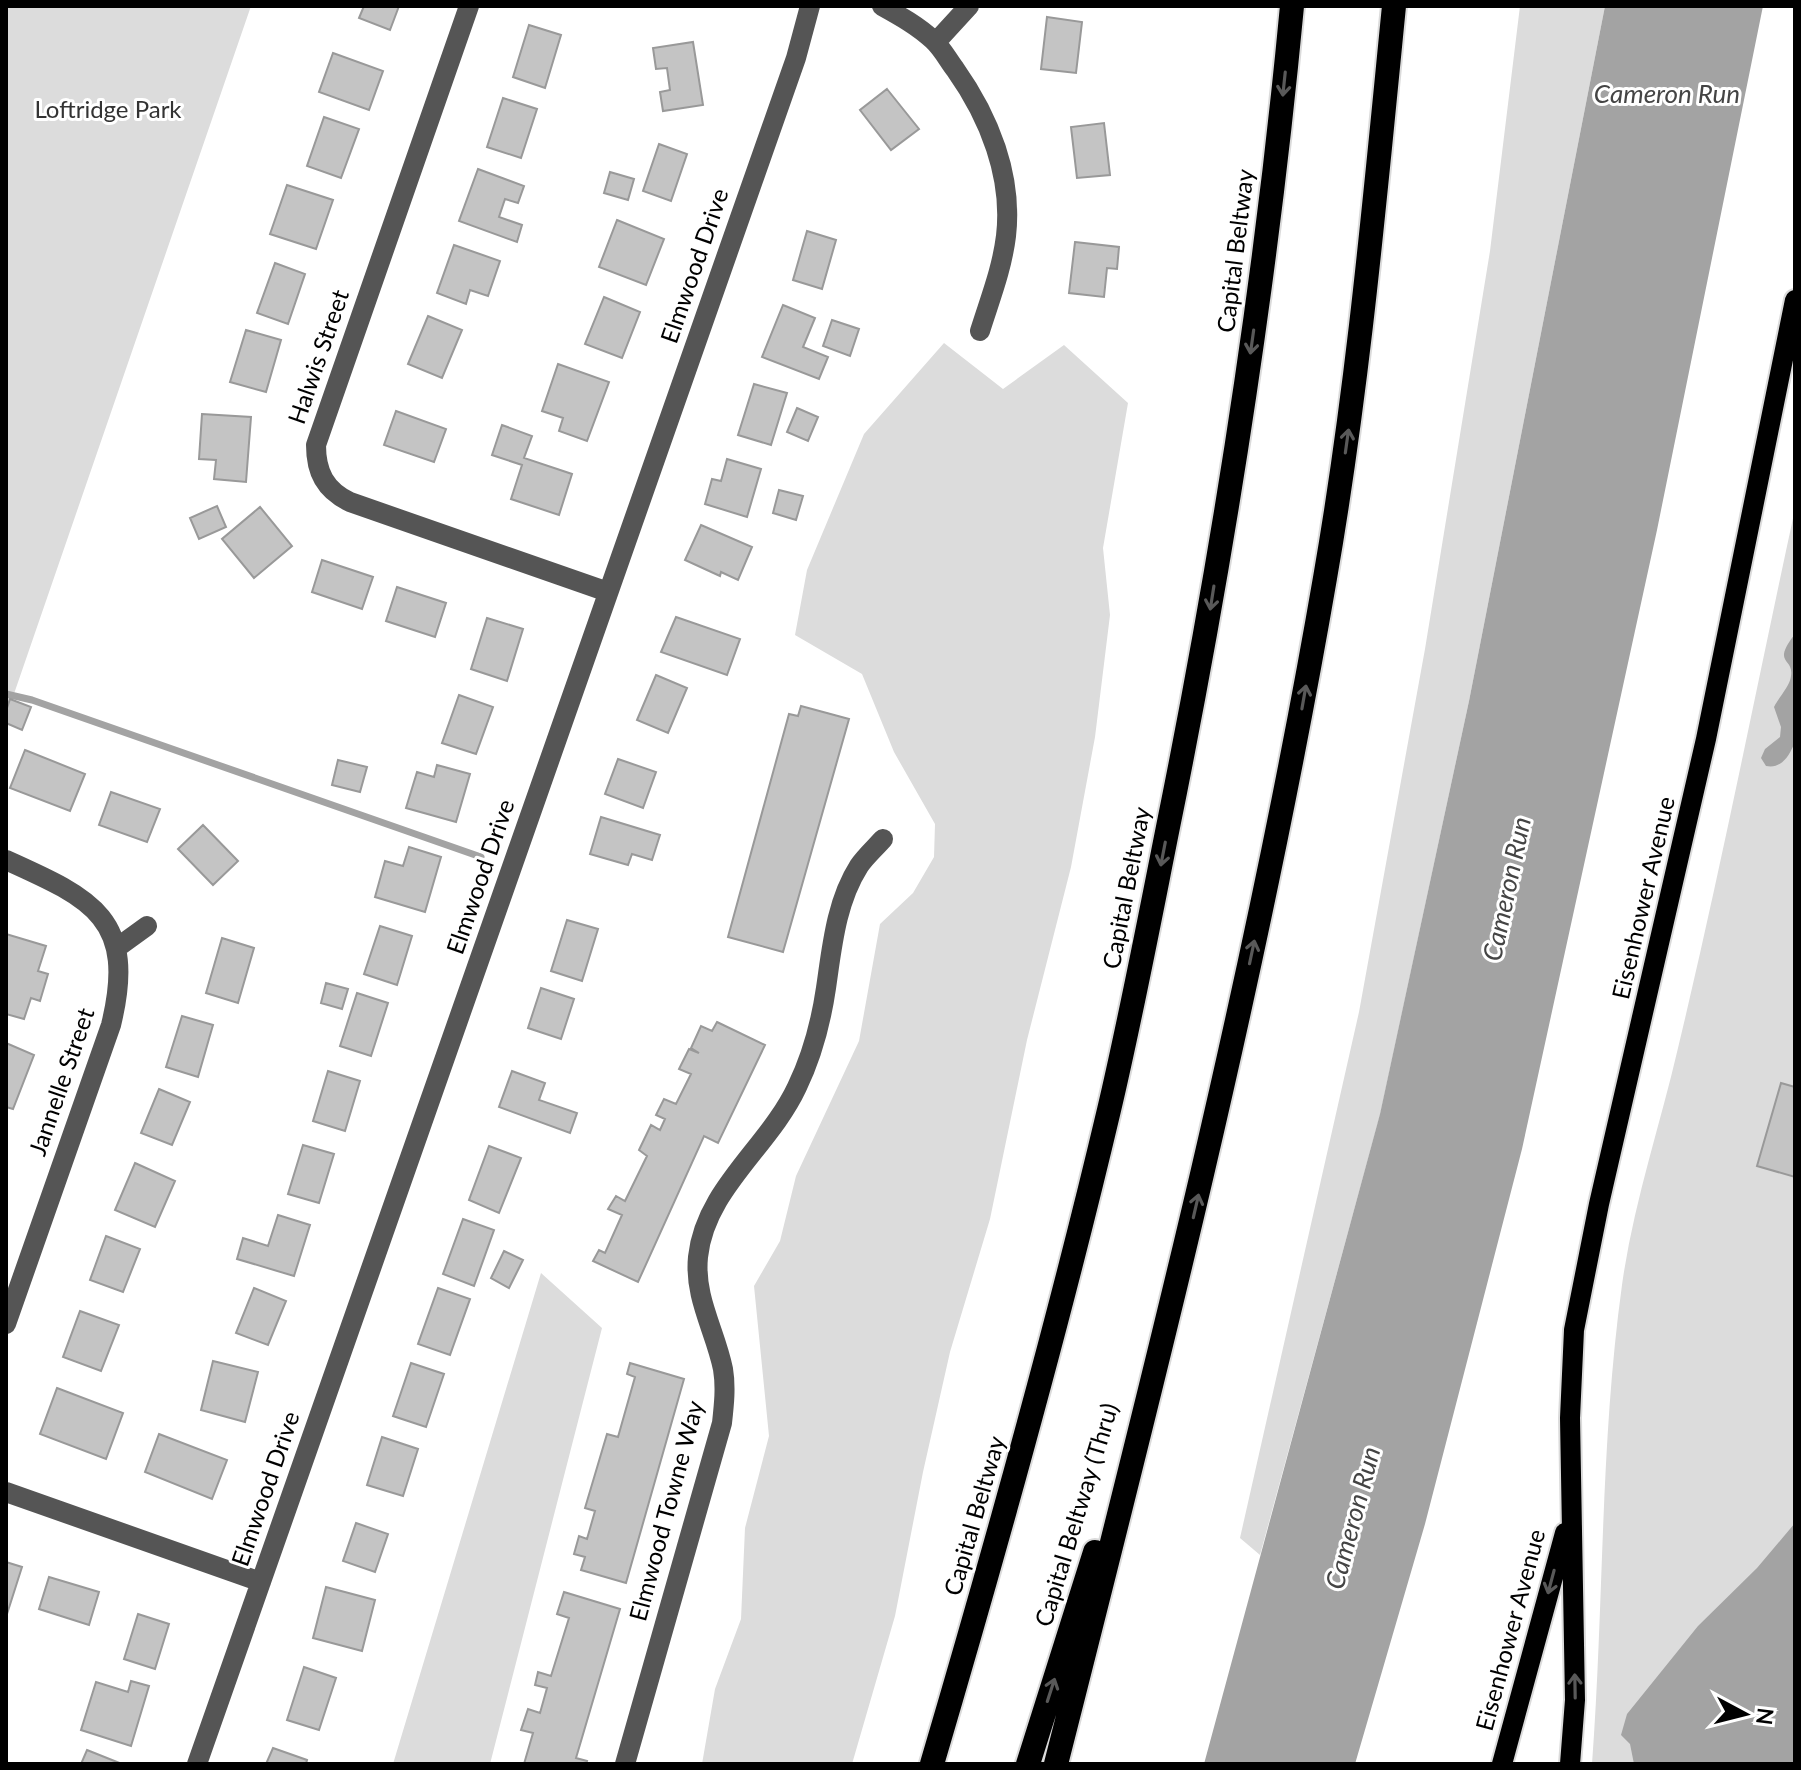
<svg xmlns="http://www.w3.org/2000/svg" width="1801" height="1770" font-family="Lato,sans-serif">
<rect width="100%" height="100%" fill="#fff"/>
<path fill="#dcdcdc" d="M6,6H251L6,717Z
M1520,6H1605L1469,701L1380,1115L1260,1555L1240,1538L1359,1012L1425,649L1490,251Z
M944,343L1003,389L1064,345L1128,403L1103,548L1110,615L1095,737L1071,867L1027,1040L990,1219L950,1352L923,1472L895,1616L852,1764H702L715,1689L741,1619L745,1528L769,1436L754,1286L780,1241L796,1176L859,1041L880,924L913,893L934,857L935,824L894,752L862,674L795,635L807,570L864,434Z
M1795,509V1764H1592C1604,1604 1600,1444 1622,1285C1633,1205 1660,1126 1678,1048C1721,869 1756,689 1795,509Z
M541,1273L602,1328L490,1764H393Z"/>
<path fill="#a3a3a3" d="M1605,6H1763L1657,530L1522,1149L1425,1524L1355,1764H1204L1380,1114L1469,701Z
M1795,634V742C1789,756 1782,769 1766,766L1761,758L1765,749L1780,737L1781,727L1774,707C1779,697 1790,686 1791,676C1794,657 1771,665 1795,634Z
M1795,1523V1764H1634L1630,1744L1621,1735L1627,1714L1698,1626L1757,1568Z"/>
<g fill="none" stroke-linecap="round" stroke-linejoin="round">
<path stroke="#a3a3a3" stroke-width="7" d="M6,694L32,700L481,857"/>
</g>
<path fill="#c4c4c4" stroke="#999" stroke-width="2" d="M364,6H399L390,30L359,18Z
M1047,17L1082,22L1076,73L1041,69Z
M529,25L561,35L545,88L513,77Z
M693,42L703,105L663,111L660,92L670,90L667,68L656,69L653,48Z
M333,53L383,71L369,110L319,92Z
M887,89L919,129L891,150L860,110Z
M503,98L537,109L521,158L487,147Z
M324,117L359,129L341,178L307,166Z
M1104,123L1110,175L1077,178L1071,127Z
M659,144L687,154L671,201L643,191Z
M478,169L524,186L518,203L505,199L499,217L522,225L517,242L459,221Z
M610,172L634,179L628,200L604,193Z
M287,185L333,200L316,249L270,234Z
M617,220L664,239L646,285L599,267Z
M807,231L836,240L822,289L793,280Z
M1075,242L1119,247L1117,269L1107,268L1104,297L1069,293Z
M454,245L500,261L488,296L470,290L466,304L437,293Z
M275,263L305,274L288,324L257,313Z
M604,297L640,312L622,358L585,344Z
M783,305L815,318L803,347L828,357L819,379L762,357Z
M428,316L462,330L442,378L408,364Z
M832,320L859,329L850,356L823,346Z
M246,330L281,340L266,392L230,382Z
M558,364L609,382L587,441L559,431L563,418L542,411Z
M754,384L787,393L771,445L738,435Z
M797,408L818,417L808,441L787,432Z
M396,411L446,429L434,462L384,445Z
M202,414L251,417L246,482L214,479L216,460L199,459Z
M502,425L532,436L524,458L572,474L559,515L511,499L522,465L492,455Z
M727,459L761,469L747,517L705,504L712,479L721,481Z
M779,490L803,496L796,520L773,513Z
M217,506L226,527L199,539L190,518Z
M260,507L292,546L254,578L222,539Z
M701,525L752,547L738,580L721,572L720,576L685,560Z
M322,560L373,577L362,609L312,592Z
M397,587L446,603L435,637L386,621Z
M676,617L740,639L727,675L661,652Z
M487,618L523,629L507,681L471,669Z
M656,675L687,688L668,733L637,720Z
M459,695L493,707L476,754L442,743Z
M10,699L31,707L22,730L6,723V711Z
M801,706L849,719L783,952L728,937L789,714L798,716Z
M25,750L85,774L70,811L10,788Z
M618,759L656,772L643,808L605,794Z
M338,760L367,767L360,792L332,785Z
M437,765L470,774L456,822L406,808L417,772L434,777Z
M111,792L160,809L147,842L99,825Z
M601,817L660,835L652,860L632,854L628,865L590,854Z
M203,825L238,861L213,885L178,849Z
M409,847L441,857L425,912L375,897L385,861L403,866Z
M567,920L598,929L582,981L551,971Z
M380,926L412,936L397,985L364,974Z
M6,934L46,946L38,971L48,974L40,1001L31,998L24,1019L6,1014Z
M222,938L254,948L238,1003L206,993Z
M326,983L348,989L342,1009L321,1003Z
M541,988L574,999L561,1039L528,1028Z
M357,993L388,1003L371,1056L340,1046Z
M182,1016L213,1025L198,1077L166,1067Z
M717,1022L765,1045L718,1143L704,1136L638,1282L593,1261L599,1250L605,1253L622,1215L608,1209L616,1196L625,1201L647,1156L639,1150L651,1125L660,1130L665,1119L656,1115L664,1099L676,1104L691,1074L679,1069L689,1049L699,1053L691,1048L701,1026L712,1031Z
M6,1043L34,1055L13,1109L6,1107Z
M328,1071L360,1081L345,1131L313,1121Z
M512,1071L545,1083L539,1100L577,1113L570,1133L499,1107Z
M1781,1083L1795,1087V1177L1757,1166Z
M159,1089L190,1102L172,1145L141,1133Z
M303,1145L334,1154L319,1203L288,1194Z
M489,1146L521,1158L499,1213L469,1200Z
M135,1163L175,1181L155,1227L115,1210Z
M278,1215L310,1225L294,1276L237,1259L243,1238L268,1246Z
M463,1219L494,1230L474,1286L443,1274Z
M106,1236L140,1249L123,1292L90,1280Z
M504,1251L523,1260L509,1288L491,1278Z
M254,1288L286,1301L268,1345L236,1333Z
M438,1288L470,1299L450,1355L418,1344Z
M80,1311L119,1325L101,1371L63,1357Z
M213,1361L258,1372L245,1422L201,1410Z
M411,1363L444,1374L426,1427L393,1416Z
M630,1363L684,1379L626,1583L581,1570L585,1557L574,1554L579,1536L587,1539L595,1511L585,1508L607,1434L618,1437L635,1377L627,1374Z
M57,1388L123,1413L106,1459L40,1434Z
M159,1434L227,1460L212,1499L145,1472Z
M382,1437L418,1449L403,1496L367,1485Z
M356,1523L388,1534L375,1572L343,1561Z
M6,1562L22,1567L7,1614H6Z
M49,1577L99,1592L89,1625L39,1609Z
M326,1587L375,1600L362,1651L313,1638Z
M564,1592L620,1609L576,1758L587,1761L586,1764H524L533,1733L521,1730L528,1709L540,1713L547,1688L535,1685L538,1672L551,1676L569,1618L557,1614Z
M138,1614L169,1624L155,1669L124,1659Z
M304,1667L336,1678L319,1730L287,1720Z
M131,1681L149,1686L131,1746L81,1730L96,1682L128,1692Z
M273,1748L307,1760L306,1764H266Z
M87,1750L122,1764H81Z"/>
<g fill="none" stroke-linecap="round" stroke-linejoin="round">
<g stroke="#dbdbdb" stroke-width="24">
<path id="major" d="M1502,1764L1565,1533
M1570,1764L1575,1700L1570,1418L1574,1330L1599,1204L1706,739L1795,300"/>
</g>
<g stroke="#dbdbdb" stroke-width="28">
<path id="highway" d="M932,1764C996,1547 1057,1330 1109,1110C1131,1017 1149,922 1168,827C1223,556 1266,282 1292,6
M1028,1764L1095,1552
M1056,1764C1156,1371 1256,978 1325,578C1358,389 1375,197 1394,6"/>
</g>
<path stroke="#555" stroke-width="20" d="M469,6L316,445C316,472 325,490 350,502L608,592
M882,6C900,16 918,26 933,40C942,48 948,60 955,69C989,117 1013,176 1006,236C1002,269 990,299 980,331
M936,42L969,6
M6,860C93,899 137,919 111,1025L6,1324
M118,947L147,926
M6,1492L261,1582
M197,1764L796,58L810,6
M625,1764L722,1423C724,1405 726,1387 723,1369C715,1330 694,1298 698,1257C705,1189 769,1147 797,1087C812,1056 821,1022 826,988C832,947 836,902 859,866C865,857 875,848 883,839"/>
<use href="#major" stroke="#000" stroke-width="20"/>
<use href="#highway" stroke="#000" stroke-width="24"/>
</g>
<defs><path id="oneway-shaft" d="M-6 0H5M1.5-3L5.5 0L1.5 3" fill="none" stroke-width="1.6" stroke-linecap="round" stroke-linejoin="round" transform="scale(2)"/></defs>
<g stroke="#595959">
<use href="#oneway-shaft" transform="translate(1284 84) rotate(96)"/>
<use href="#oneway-shaft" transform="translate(1252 342) rotate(98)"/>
<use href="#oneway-shaft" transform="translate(1347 441) rotate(-82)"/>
<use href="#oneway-shaft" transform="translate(1212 598) rotate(99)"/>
<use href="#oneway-shaft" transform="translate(1304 697) rotate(-80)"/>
<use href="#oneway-shaft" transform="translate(1163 854) rotate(101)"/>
<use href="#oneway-shaft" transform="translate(1252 952) rotate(-78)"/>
<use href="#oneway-shaft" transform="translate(1196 1206) rotate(-77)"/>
<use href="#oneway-shaft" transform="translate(1551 1582) rotate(105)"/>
<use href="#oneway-shaft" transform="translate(1575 1686) rotate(-91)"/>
<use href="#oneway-shaft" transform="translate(1051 1690) rotate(-72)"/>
</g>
<g text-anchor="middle" stroke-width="6" stroke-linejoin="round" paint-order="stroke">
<g font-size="24" fill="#333" stroke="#fff">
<text x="108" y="118">Loftridge Park</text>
</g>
<g font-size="24" fill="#000" stroke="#fff">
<text transform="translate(1236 251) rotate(-83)" y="8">Capital Beltway</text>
<text transform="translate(695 266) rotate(-71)" y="8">Elmwood Drive</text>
<text transform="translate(319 357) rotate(-71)" y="8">Halwis Street</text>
<text transform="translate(481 877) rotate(-71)" y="8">Elmwood Drive</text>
<text transform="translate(1127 888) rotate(-79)" y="8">Capital Beltway</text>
<text transform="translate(1644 898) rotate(-77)" y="8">Eisenhower Avenue</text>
<text transform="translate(62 1082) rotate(-71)" y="8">Jannelle Street</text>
<text transform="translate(266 1489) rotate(-71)" y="8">Elmwood Drive</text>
<text transform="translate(667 1511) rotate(-75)" y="8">Elmwood Towne Way</text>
<text transform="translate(1077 1515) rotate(-73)" y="8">Capital Beltway (Thru)</text>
<text transform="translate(975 1516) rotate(-74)" y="8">Capital Beltway</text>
<text transform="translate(1511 1630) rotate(-75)" y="8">Eisenhower Avenue</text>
</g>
<g font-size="26" font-style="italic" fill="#444" stroke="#fff">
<text x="1667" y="103">Cameron Run</text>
<text transform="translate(1507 889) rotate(-78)" y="9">Cameron Run</text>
<text transform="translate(1353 1518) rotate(-75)" y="9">Cameron Run</text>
</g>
</g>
<rect width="1801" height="1770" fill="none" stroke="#000000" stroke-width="16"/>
<g transform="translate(1745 1714) rotate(97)" stroke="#ffffff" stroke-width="6" paint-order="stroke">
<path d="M0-6L14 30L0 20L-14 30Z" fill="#000000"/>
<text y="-12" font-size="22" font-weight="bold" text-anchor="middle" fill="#000000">N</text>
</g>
</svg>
